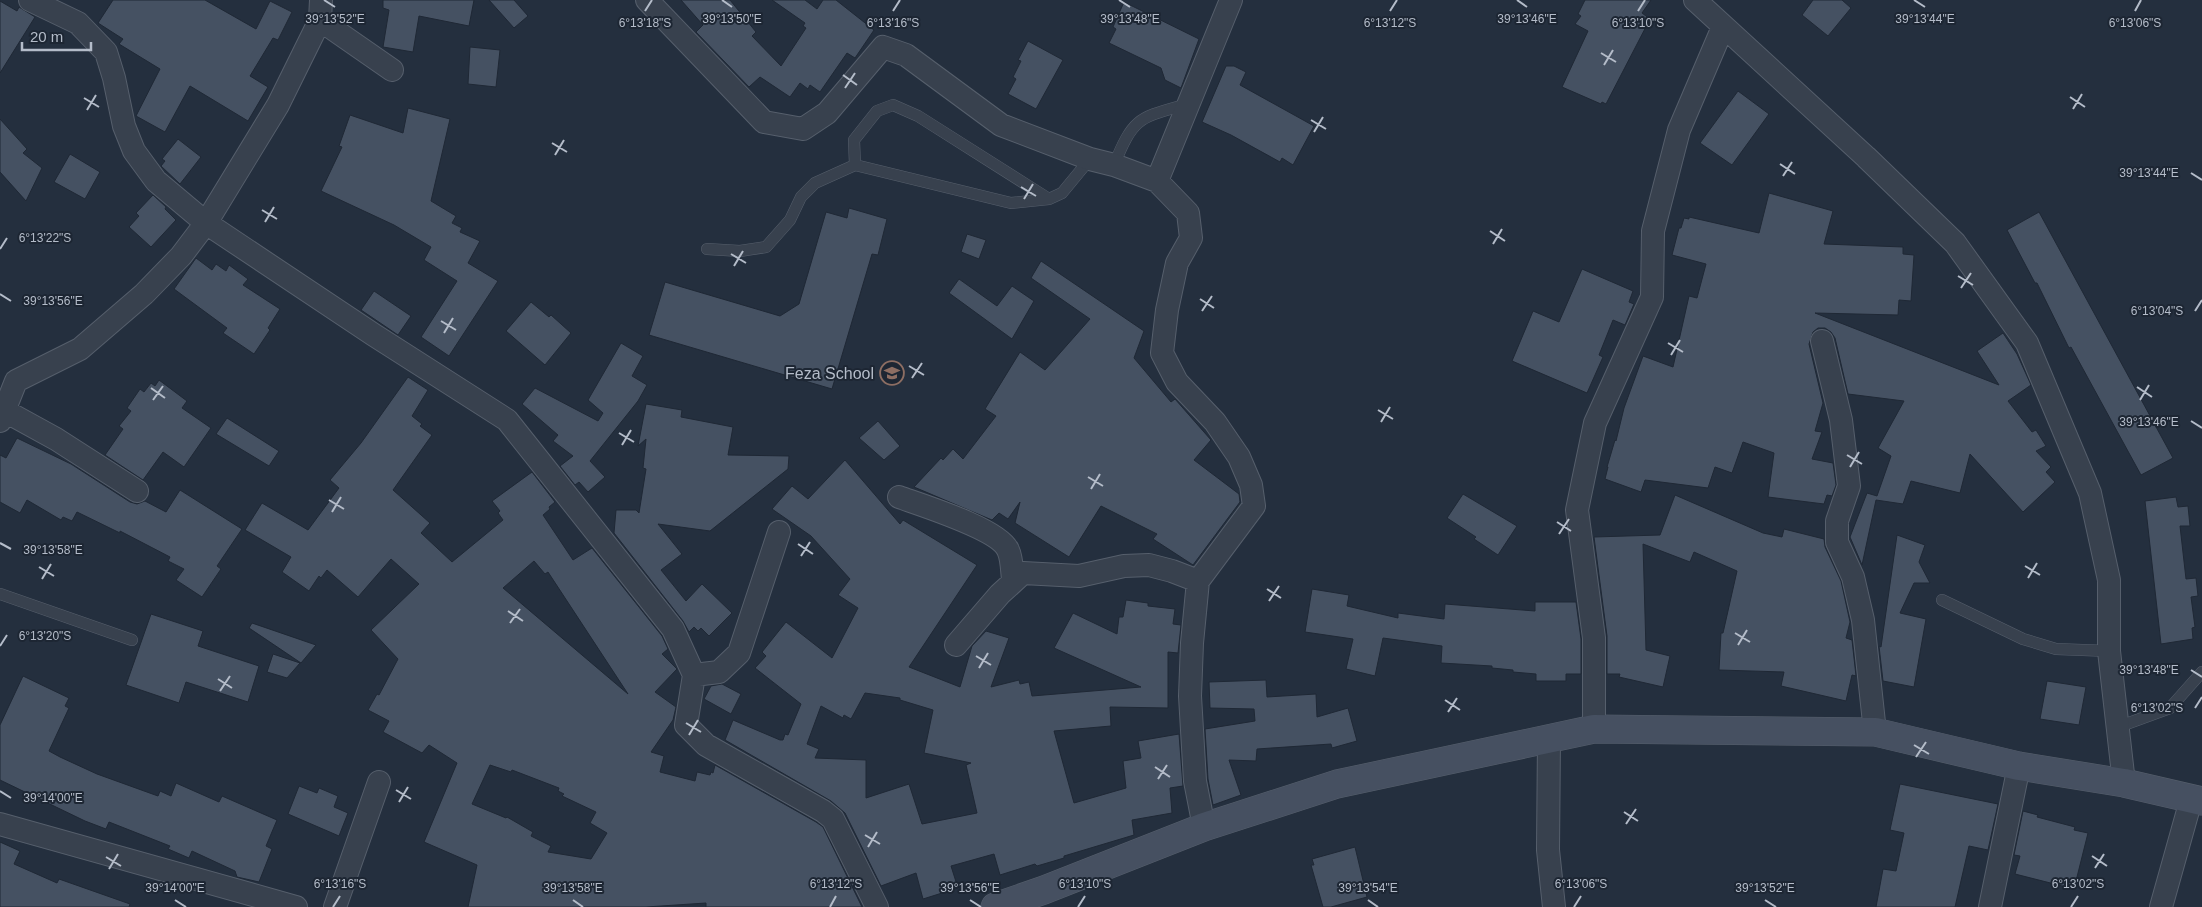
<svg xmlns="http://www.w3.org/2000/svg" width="2202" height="907" font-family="Helvetica,sans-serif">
<rect width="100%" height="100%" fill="#242f3e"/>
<path fill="#455162" stroke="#1f2835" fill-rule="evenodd" d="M113,0H205L256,29L270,1L292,12L278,40L273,38L250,76L268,87L248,121L190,86L165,132L136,116L160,69L119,44L123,39L98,23Z
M383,0H474L469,26L419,16L413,52L383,47L389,10L383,8Z
M489,0H514L528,16L514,28Z
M681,0H730L756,32L752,36L781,66L806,28L803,26L805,23L772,0H805L817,9L823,0H836L874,30L855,58L847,53L820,92L810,85L808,89L800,83L790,97L760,77L749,87L696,32L703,25Z
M1585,0H1651L1642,13L1650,19L1606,104L1602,102L1601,104L1562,87L1588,31L1575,24L1581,16L1578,14Z
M1813,0H1842L1851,8L1828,36L1802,15Z
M0,1L17,11L19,7L35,17L0,73Z
M1124,2L1199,39L1181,88L1165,80L1161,68L1109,43L1116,29L1113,27Z
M1028,41L1063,60L1036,109L1008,94L1016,79L1013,77L1021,61L1018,60Z
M470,47L500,50L496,87L468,84Z
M1226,66H1234L1246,72L1240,85L1314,126L1293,165L1282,158L1280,162L1231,135L1202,122Z
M1738,91L1769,114L1732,165L1700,143Z
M408,108L450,119L431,201L456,216L452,223L462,228L460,232L480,241L468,263L498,281L449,356L421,337L457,281L424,260L431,247L394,225L321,191L342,147L339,146L350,115L403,133Z
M0,119L27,149L23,153L42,168L26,201L0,172Z
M178,139L201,157L180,184L161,166L165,161L162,159Z
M70,154L100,172L85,199L54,182Z
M1769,193L1833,211L1824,244L1903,247V254L1914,255L1911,301L1899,300L1898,315L1815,313L1999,385L1977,351L2003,333L2017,354L2031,385L2008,401L2032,432L2036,430L2046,446L2036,451L2051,467L2046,472L2055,482L2023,512L1970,454L1960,493L1911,481L1903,504L1876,500L1862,565L1850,537L1867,493L1877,496L1891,456L1878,448L1904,401L1848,394L1835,338L1831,332L1825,328H1818L1813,332L1809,344L1823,403L1815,431L1822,432L1812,459L1833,463L1836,485L1832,496L1827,495L1824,504L1768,497L1774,453L1743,442L1732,473L1715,467L1708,488L1645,480L1641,492L1605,479L1608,467H1607L1615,440L1616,441L1624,408L1643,356L1673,367L1689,296L1697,298L1706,264L1672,255L1679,228H1681L1684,218L1689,219V217L1759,233Z
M153,195L166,207L165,209L176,220L151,247L129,227L139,216L136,213Z
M849,208L887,219L878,255L872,254L832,389L649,335L665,282L780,316L799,304L826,212L847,218Z
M2039,212L2173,458L2141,475L2071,347L2069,348L2037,283H2035L2007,230Z
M967,234L986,240L979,259L961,252Z
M196,258L212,270L216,264L226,271L229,265L248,279L243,285L280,309L268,328L270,330L254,354L223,333L227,328L174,289Z
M1041,261L1144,331L1134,358L1171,402L1175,399L1211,440L1194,460L1239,494L1240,502L1193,565L1153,539L1157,534L1101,506L1069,557L1015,523L1020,502L1008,519L999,513L992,520L914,487L941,458L943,460L953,449L963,459L996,416L985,409L1020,352L1045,370L1090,319L1031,278Z
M1582,269L1633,291L1629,302L1634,304L1625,325L1613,320L1599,355L1603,357L1587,393L1512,361L1533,311L1559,322Z
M959,279L997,306L1012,286L1034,301L1012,339L949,293Z
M374,291L411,316L398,335L361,310Z
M531,302L549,317L551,315L571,333L545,365L506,331Z
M621,343L643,356L632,376L647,385L638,401L590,461L605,477L588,492L579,482L575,485L560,466L573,456L553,441L558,435L522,404L535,388L598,421L603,413L588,400Z
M408,377L428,390L412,416L422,424L420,426L432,435L393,490L430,523L421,533L452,562L503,520L498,513L500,511L492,501L532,472L555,502L549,507L550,509L543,515L573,560L592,548L662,636L668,649L662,654L677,669L655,692L676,707L673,720L651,752L664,756L660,772L695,781L697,772L710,775L711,772L713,773L715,765L816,822L823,827L862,907H706V903L646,907H468L477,865L424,842L457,763L429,745L422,753L383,732L389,721L368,710L377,694L379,695L398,659L371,630L419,584L391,559L358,597L327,570L321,578L319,576L309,591L282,572L291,557L245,530L262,503L308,530L339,488L330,480L361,443ZM534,561L545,574L548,572L628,694L503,588ZM490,765L511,772L512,770L559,788L558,791L564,794L562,796L596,812L590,823L607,833L591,859L548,852L551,846L531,836L533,832L507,817L506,818L472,804Z
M159,380L187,401L182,408L211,428L184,467L163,452L143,480L105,455L123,429L119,426L131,411L127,408L140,389L144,392L151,383L155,386Z
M646,404L682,410L681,417L733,427L728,455L789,456L788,469L710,531L658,524L682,554L661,570L686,601L702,584L732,613L709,636L701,628L698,631L694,627L689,632L683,621L614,533L616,510H636L639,513L646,469L643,468L646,439L638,446Z
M227,418L279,451L269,466L216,434Z
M878,421L900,446L884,460L859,438Z
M17,438L71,464L130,502L137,504L145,501L166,512L180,490L242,529L217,566L221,569L202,597L176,580L184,569L168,561L170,557L120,531V533L77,512L72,521L63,517L61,520L27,500L20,513L0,502V455L6,458Z
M845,460L900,524L903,520L977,565L909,667L960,687L972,646L986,631L1009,638L991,687L1019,680L1020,684L1029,682L1032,696L1141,687L1054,648L1073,613L1117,634L1119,617H1123L1126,600L1148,603V606L1175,609L1173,624L1181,625L1178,653L1168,652V708L1110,707L1111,726L1054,731L1074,803L1126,788L1123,761L1141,758L1138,741L1179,734L1183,786L1170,788L1172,813L1132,820L1134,835L1064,856V858L1037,866L1035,864L1000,875L994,854L951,866L958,888L923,899L916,873L881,886L845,813L831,801L725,740L733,720L780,740H783L785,734L788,735L801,704L755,668L766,656L762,652L786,622L832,658L858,608L838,595L850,579L811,536L772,509L792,486L808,499ZM865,693L900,698V700L933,710L924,753L971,763L966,765L977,813L922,824L909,784L866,798V760L815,758L819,749L807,744L821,706L843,718L844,715L851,719Z
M1463,494L1517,526L1498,555L1474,539L1476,537L1447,518Z
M1675,495L1763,533L1782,537L1784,529L1824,539L1825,547L1841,581L1850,622L1846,638L1852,640L1856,676L1852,675L1846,701L1781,686L1784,672L1719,670L1721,633H1723L1737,571L1694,552L1690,562L1643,544L1646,650L1670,656L1663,687L1619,677L1620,674H1607V636L1594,537L1660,535Z
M2176,497L2178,507L2188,506L2190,526H2180L2186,579L2196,578L2198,596L2191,597L2195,627L2192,628L2193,639L2161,644L2145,501Z
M1897,535L1925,545L1919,562L1930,583H1914L1900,613L1926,619L1914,687L1883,681L1879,646L1881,647Z
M1312,589L1349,595L1347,606L1398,618V613L1444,619L1445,604L1535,611V602H1576L1581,639V674H1566V681H1536V674L1513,672V670L1492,668V666L1441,663L1442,646L1383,638L1375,676L1346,669L1353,639L1305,632Z
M151,614L203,631L198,646L259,666L248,702L186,682L179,703L126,685Z
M252,623L316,645L301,663L249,628Z
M273,654L300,663L287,678L267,672Z
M23,676L69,698L65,706L69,708L49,751L60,757L97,774L158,796L160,791L171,796L176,783L219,802L222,796L277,820L266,846L272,849L259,882L237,877L235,871L192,851L189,858L168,849L170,846L109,822L106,829L85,821L0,780V725Z
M1266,680L1267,697L1316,694L1317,717L1348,708L1357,741L1332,748L1331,744L1257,749L1256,761L1229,760L1241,795L1213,805L1208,779L1205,729L1255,721L1254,709L1210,708L1209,682Z
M2047,681L2086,687L2079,725L2040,719Z
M722,684L741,694L731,714L704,699L711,686Z
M1900,784L1998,804L1988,850L1969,846L1955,907H1876L1883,869L1896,871L1904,833L1890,830Z
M299,786L317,793L319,788L338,796L334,807L348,813L339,836L288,814Z
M2023,811L2038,815L2037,817L2075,827L2074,830L2088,833L2074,889L2015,874L2020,856L2014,855Z
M0,842L20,851L14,864L57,883L59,879L130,904L129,907H0Z
M1355,847L1367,897L1331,907H1323L1311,865H1314L1312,859Z"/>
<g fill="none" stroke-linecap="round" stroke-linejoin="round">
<g stroke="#565f6c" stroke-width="12">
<path id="lane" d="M855,165L854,140L877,111L893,105L918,116L1049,199
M1114,165C1134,116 1139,118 1188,104
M707,249L740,251L766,247L790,220L801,197L815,183L855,165L1011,203L1049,199L1062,193L1090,159
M0,594L132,640
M1942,600L2023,639L2056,649L2109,651
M2118,727L2170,708L2202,672"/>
</g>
<g stroke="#565f6c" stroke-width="24">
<path id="street" d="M30,0L78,23L106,52L114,78L124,126L134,151L156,181L206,223L374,335L507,420L673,629L694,675L686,725L706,745L823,811L833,819L877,907
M647,0L764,122L803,129L827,113L883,47L906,55L1001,125L1090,159L1114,165L1157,181L1231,0
M1695,0L1866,157L1955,243L2027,343L2090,493L2109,580V651L2124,783
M320,20L392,70
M1157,181L1188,213L1191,238L1177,263L1167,310L1162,353L1177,382L1215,422L1239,457L1251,485L1254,506L1198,581L1192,643L1190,696L1195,781L1204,827
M1822,341L1841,420L1849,486L1837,521V542L1853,577L1863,620L1875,732
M5,411L56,439L137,491
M0,421L16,381L80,349L144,294L181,256L206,223L278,105L320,20L321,0
M899,497C921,505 999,529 1008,550C1012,558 1012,571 1013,580
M956,645L1000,594L1023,573L1079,576L1124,566L1149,565L1172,571L1198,581
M694,675L719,672L739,653L779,532
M1594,729V638L1577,510L1595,423L1652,297L1653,231L1679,130L1723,27
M1549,738L1548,850L1554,907
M0,824L296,907
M335,907L379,782
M1990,907L2019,766
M2161,907L2191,800"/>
</g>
<g stroke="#565f6c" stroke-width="29">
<path id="secondary" d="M995,907L1044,890L1204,827L1337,784L1594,729L1875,732L2019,766L2124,783L2202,801"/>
</g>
<use href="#lane" stroke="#38414e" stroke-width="11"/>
<use href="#street" stroke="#38414e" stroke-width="22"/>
<use href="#secondary" stroke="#465061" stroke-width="28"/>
</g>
<path fill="none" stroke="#b4bcc9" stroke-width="2" d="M324,0L335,7M722,0L732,7M1119,0L1130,7M1517,0L1527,7M1914,0L1925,7M645,11L652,0M893,11L900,0M1390,11L1397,0M1638,11L1645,0M2135,11L2141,0M1601,53L1616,62M1604,65L1613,50M843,75L857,85M845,88L855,73M2070,97L2085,107M84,98L99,107M2073,109L2082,94M87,110L96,95M1311,120L1326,129M1314,132L1323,117M552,143L567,152M555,155L564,140M1780,164L1795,174M2191,173L2202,180M1783,176L1792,162M1021,187L1036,196M1024,199L1033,184M262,210L277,219M265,222L274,207M1490,231L1505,241M1493,244L1502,229M0,249L7,238M731,254L746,263M734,266L743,251M1958,276L1973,285M1961,288L1971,273M0,294L11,301M1200,299L1214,308M1202,311L1212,296M2195,311L2202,300M441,321L456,330M444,333L453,318M1668,343L1683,352M1671,355L1680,340M909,366L924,375M912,378L922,363M2137,387L2152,397M151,388L165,398M153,400L163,386M2140,400L2149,385M1378,410L1393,419M2191,421L2202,428M1381,422L1390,407M619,433L634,442M622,445L631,430M1847,455L1862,464M1850,467L1859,452M1088,477L1103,486M1091,489L1100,474M329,500L344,509M332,512L341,497M1557,522L1571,531M1559,534L1569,519M0,543L11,549M798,544L813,554M801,556L810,542M2025,566L2040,575M39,567L54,576M2028,578L2037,563M42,579L51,564M1267,589L1281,598M1269,601L1279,586M508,611L523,621M510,623L520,609M1735,633L1750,642M1738,645L1747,630M0,646L7,635M976,656L991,665M979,668L988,653M2191,670L2202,677M218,679L232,688M220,691L230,676M1445,700L1460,710M2195,708L2202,697M1448,712L1457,698M686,723L701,732M689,735L698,720M1914,745L1929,754M1916,757L1926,742M1155,767L1170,777M1158,779L1167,765M396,790L411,799M0,791L11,798M399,802L408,787M1624,812L1638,821M1626,824L1636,809M865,835L880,844M868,847L877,832M2092,856L2107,866M106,857L121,866M2095,868L2104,854M109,869L118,854M175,900L186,907M573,900L583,907M970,900L981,907M1368,900L1378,907M1765,900L1776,907M333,907L340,896M830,907L836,896M1078,907L1085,896M1574,907L1581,896M2071,907L2078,896"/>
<defs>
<g id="school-ring" transform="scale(1.25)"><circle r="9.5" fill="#1d2633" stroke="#8d6e63" stroke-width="1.5"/><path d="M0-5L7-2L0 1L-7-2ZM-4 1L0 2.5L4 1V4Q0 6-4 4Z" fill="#8d6e63"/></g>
</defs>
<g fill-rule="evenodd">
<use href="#school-ring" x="892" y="373"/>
</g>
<g text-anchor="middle" stroke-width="4" stroke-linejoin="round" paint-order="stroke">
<g font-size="16" fill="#b4bcc9" stroke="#1d2633" text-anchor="end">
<text x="874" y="379">Feza School</text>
</g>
</g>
<g font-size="12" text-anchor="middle" fill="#b4bcc9" stroke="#1d2633" stroke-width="4" stroke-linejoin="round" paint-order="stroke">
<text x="335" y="23">39°13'52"E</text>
<text x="732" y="23">39°13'50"E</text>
<text x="1130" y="23">39°13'48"E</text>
<text x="1527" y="23">39°13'46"E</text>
<text x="1925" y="23">39°13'44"E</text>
<text x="645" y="27">6°13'18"S</text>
<text x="893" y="27">6°13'16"S</text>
<text x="1390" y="27">6°13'12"S</text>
<text x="1638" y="27">6°13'10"S</text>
<text x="2135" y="27">6°13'06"S</text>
<text x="2149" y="177">39°13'44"E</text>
<text x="45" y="242">6°13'22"S</text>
<text x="53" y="305">39°13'56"E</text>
<text x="2157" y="315">6°13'04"S</text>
<text x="2149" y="426">39°13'46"E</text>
<text x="53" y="554">39°13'58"E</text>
<text x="45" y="640">6°13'20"S</text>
<text x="2149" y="674">39°13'48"E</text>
<text x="2157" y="712">6°13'02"S</text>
<text x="53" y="802">39°14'00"E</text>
<text x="340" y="888">6°13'16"S</text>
<text x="836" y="888">6°13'12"S</text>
<text x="1085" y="888">6°13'10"S</text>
<text x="1581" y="888">6°13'06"S</text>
<text x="2078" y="888">6°13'02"S</text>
<text x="175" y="892">39°14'00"E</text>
<text x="573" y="892">39°13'58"E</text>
<text x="970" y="892">39°13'56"E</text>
<text x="1368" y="892">39°13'54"E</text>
<text x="1765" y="892">39°13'52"E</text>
</g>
<path d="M22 42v8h69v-8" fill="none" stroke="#b4bcc9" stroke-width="2.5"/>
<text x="30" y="42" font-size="15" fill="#b4bcc9" stroke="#1d2633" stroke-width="4" paint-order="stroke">20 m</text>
</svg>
